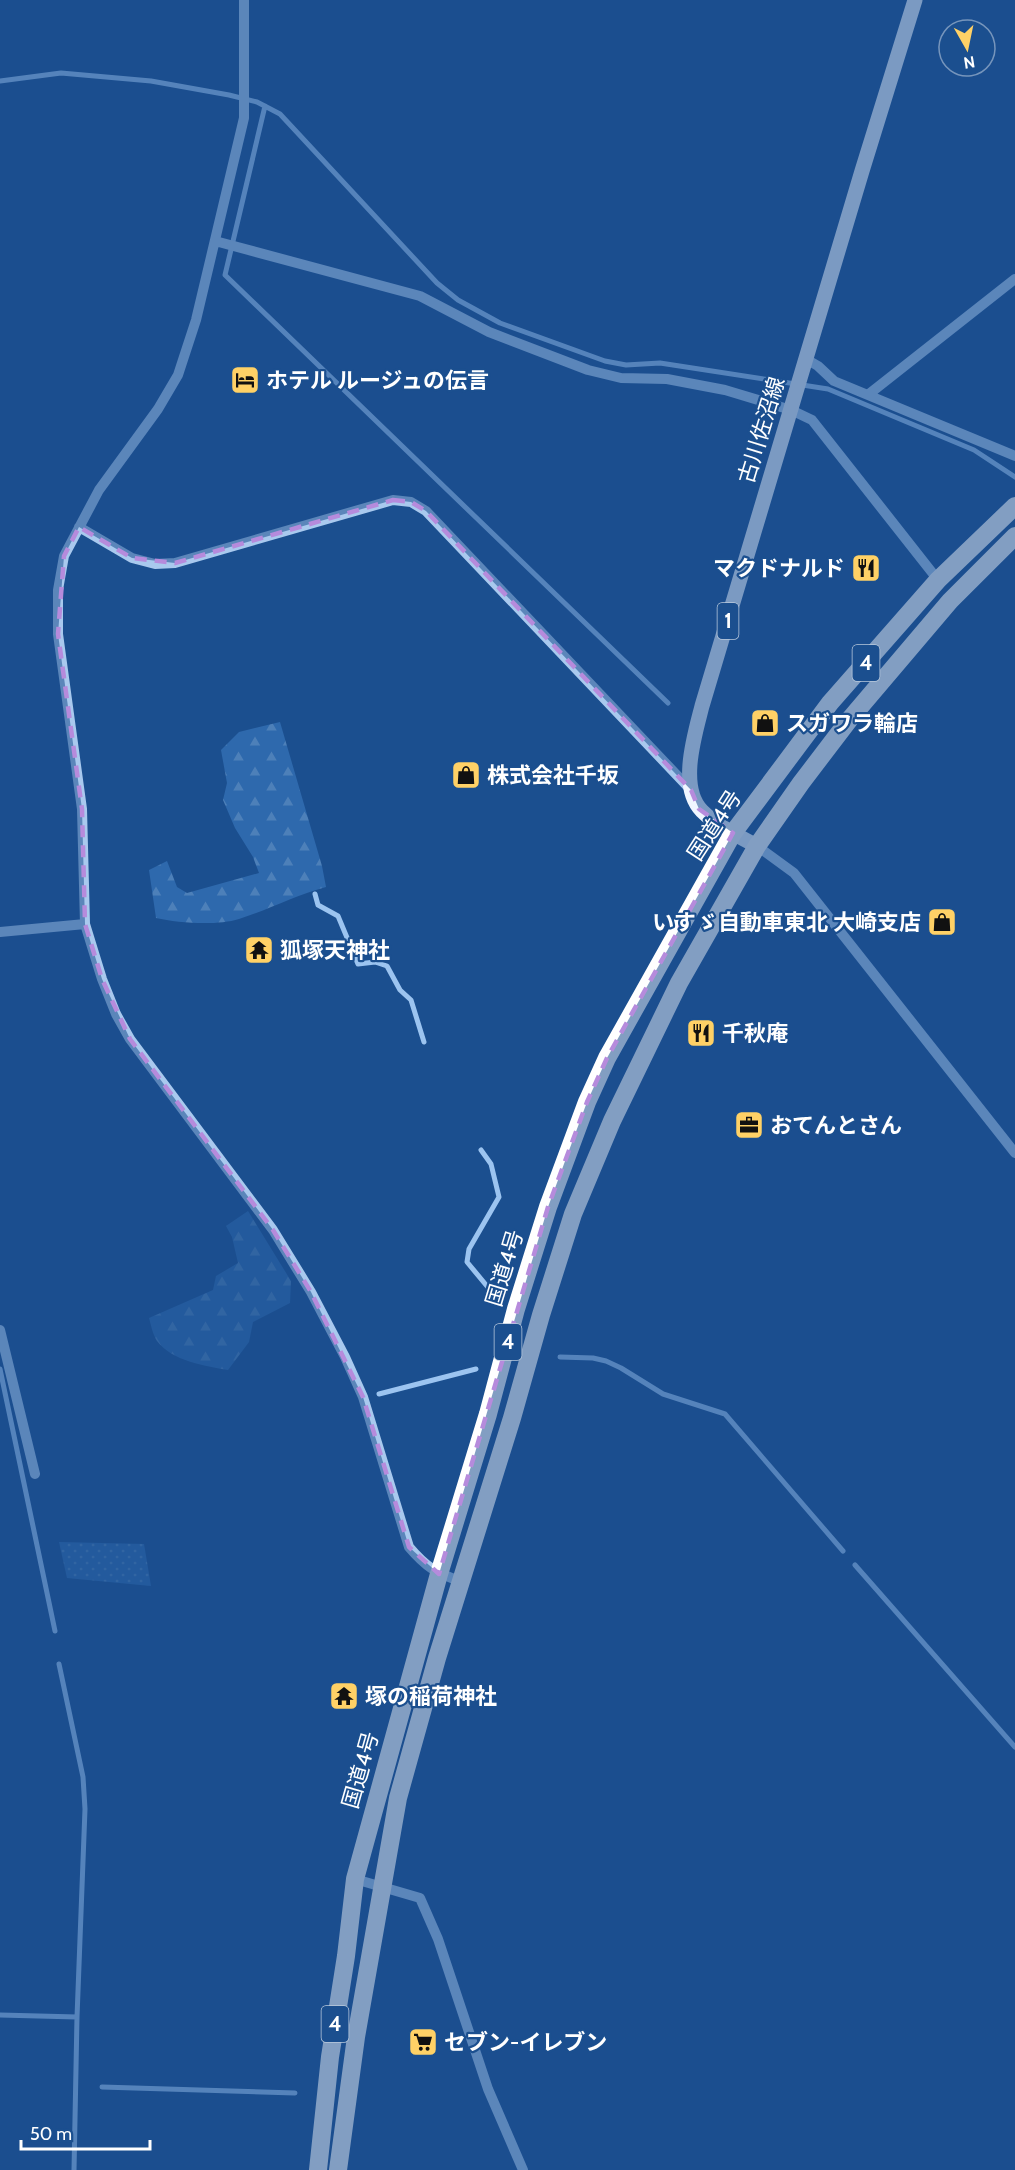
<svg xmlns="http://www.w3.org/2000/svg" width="1015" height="2170" font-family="Cabin,'Noto Sans JP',sans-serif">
<defs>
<pattern id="grass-dots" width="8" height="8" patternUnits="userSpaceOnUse" patternTransform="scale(1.5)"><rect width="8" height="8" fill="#2e69ad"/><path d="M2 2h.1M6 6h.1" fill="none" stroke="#4d80b9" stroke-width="1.8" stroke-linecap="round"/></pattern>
<pattern id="forest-firs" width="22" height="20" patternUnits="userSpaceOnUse" patternTransform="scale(1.5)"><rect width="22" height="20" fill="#2e69ad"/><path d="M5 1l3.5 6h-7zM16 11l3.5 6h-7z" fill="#4d80b9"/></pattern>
</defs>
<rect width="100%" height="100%" fill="#1b4f8f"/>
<path fill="url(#grass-dots)" d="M59,1542L144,1544L151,1586L67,1578Z"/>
<path fill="url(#forest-firs)" d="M280,722L322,866L326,887C296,895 268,910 239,919C216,926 179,923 156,918L149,870L167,861L177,887L187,893L259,873L253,857L235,828L223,800L227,783L221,750L239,732Z
M248,1211L291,1281L290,1303L253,1322L249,1342L228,1370C205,1366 172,1361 157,1341C153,1335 151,1325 149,1318L213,1290L216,1276L238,1263L232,1237L226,1226Z"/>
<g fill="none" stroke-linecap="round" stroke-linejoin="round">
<path stroke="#9cc4f0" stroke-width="5" d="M0,81L61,73L151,81L229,95L257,102L280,114L437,283L458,300L500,323L605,361L626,365L660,363L828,389L974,450L1015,477
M265,106L225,275L668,703
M315,894L318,905L338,916L358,964L375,962L387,966L400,990L411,1000L424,1042
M481,1150L491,1164L499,1197L469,1249L467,1262L496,1297
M560,1357L593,1358L606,1361L621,1368L663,1394L725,1414L843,1551
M0,1369L55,1631
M379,1394L476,1369
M855,1565L1015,1747
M59,1664L83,1777L85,1809L77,2017
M0,2015L77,2017L74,2170
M102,2087L295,2093"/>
<path stroke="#a9c9ee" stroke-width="10" d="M244,0V118L196,320L178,375L158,409L99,490L64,556L58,590V634L82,809L85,924L102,979L116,1014L130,1039L273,1230L311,1292L345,1357L363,1397L409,1547C426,1567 436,1573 460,1581
M215,241L420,296L489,332L588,370L621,378L667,379L725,390L791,410L812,420L938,580
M806,359L818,366L834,381L1015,456
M869,394L1015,279
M79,527L132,558L155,564L175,563L393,500L411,502L426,511L691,790
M757,846L794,873L1015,1153
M0,932L85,924
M0,1330L35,1474
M355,1879L420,1898L438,1939L488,2089L523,2170"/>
<path stroke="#f0f6ff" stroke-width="15" d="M757,846C738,836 717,826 702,811C678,787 695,734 702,706L862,171L915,0"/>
<path stroke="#fff" stroke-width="18" d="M318,2170L330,2057L346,1956L355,1879L439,1574L488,1414L516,1309L548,1207L587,1102L607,1058L733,833L830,703L938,580L1015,506
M338,2170L356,2037L398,1798L437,1658L512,1418L541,1315L573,1214L612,1121L679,983L757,846L801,783L849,720L950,601L1015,536"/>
</g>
<path d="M0 0H1015V2170H0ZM393,500L411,502L426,511L691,790L699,809L733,833L607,1058L587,1102L548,1207L439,1574L409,1547L363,1397L311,1292L273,1230L130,1039L102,979L85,924L82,809L58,634L64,556L79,527L132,558L175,563Z" fill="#1b4f8f" fill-opacity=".55" fill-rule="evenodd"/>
<path fill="none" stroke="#b68bdc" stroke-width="4.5" stroke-dasharray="12 8" stroke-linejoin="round" d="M393,500L411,502L426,511L691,790L699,809L733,833L607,1058L587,1102L548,1207L439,1574L409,1547L363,1397L311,1292L273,1230L130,1039L102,979L85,924L82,809L58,634L64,556L79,527L132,558L175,563Z"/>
<defs>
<g id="hotel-square" transform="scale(1.5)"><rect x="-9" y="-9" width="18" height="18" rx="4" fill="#ffd166" stroke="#1b4f8f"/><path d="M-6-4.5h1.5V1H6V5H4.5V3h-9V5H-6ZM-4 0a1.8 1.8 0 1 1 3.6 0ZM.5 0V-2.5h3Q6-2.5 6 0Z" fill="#111"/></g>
<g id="restaurant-square" transform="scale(1.5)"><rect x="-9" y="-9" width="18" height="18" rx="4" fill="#ffd166" stroke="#1b4f8f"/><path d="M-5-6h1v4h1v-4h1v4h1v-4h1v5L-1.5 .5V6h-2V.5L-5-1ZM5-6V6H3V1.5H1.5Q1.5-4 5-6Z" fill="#111"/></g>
<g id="shop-square" transform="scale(1.5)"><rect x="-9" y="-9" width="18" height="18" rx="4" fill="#ffd166" stroke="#1b4f8f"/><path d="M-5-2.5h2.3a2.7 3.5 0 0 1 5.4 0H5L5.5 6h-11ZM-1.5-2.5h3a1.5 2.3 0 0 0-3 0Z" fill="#111"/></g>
<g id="temple-square" transform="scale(1.5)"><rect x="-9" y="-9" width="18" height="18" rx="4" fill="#ffd166" stroke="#1b4f8f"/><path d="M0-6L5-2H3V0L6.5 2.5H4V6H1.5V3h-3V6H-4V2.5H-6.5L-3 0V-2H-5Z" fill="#111"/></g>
<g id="office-square" transform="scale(1.5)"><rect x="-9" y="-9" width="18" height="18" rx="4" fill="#ffd166" stroke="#1b4f8f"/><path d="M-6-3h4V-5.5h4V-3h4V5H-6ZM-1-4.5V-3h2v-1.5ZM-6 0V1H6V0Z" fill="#111"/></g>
<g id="supermarket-square" transform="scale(1.5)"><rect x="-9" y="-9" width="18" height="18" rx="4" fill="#ffd166" stroke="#1b4f8f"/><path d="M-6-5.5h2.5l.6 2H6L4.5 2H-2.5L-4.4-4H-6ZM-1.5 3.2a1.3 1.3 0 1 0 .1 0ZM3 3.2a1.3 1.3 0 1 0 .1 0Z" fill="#111"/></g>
</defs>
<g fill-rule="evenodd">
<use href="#hotel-square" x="245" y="380"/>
<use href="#restaurant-square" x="866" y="568"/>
<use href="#shop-square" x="765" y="723"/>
<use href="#shop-square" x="466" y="775"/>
<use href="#shop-square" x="942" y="922"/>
<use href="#temple-square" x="259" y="950"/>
<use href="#restaurant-square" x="701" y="1033"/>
<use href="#office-square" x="749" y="1125"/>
<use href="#temple-square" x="344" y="1696"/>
<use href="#supermarket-square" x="423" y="2042"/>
</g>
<g text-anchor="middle" stroke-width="4.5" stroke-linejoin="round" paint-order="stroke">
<g fill="#1b4f8f" stroke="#bbcadd" stroke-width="1.5">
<rect x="717.5" y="603" width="21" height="36" rx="4.5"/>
<rect x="852.5" y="645" width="27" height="36" rx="4.5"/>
<rect x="494.5" y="1324" width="27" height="36" rx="4.5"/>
<rect x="321.5" y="2006" width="27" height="36" rx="4.5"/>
</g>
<g font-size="21" font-weight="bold" fill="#fff">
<text x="728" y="628">1</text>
<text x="866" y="670">4</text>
<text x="508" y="1349">4</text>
<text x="335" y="2031">4</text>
</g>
<g font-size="22" font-weight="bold" fill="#fff" stroke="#1b4f8f" text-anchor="start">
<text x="266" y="388">ホテル ルージュの伝言</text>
<text x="845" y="576" text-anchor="end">マクドナルド</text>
<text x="786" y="731">スガワラ輪店</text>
<text x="487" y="783">株式会社千坂</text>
<text x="921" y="930" text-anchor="end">いすゞ自動車東北 大崎支店</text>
<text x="280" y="958">狐塚天神社</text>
<text x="722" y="1041">千秋庵</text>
<text x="770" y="1133">おてんとさん</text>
<text x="365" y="1704">塚の稲荷神社</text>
<text x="444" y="2050">セブン-イレブン</text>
</g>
<g font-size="22" fill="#fff" stroke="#1b4f8f">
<text transform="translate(761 430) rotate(-73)" y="8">古川佐沼線</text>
<text transform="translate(714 825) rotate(-57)" y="8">国道4号</text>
<text transform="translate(504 1268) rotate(-73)" y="8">国道4号</text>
<text transform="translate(360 1770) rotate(-74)" y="8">国道4号</text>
</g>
</g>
<g transform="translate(967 48) rotate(171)"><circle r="28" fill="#1b4f8f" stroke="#7695bc" stroke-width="1.5"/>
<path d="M0-4.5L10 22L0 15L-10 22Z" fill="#ffd166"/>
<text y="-9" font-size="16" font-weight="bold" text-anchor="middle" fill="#ffffff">N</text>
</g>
<path d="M21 2140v9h129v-9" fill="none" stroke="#ffffff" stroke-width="3"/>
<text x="30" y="2140" font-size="18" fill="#ffffff" stroke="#1b4f8f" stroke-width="4.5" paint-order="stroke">50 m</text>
</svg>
